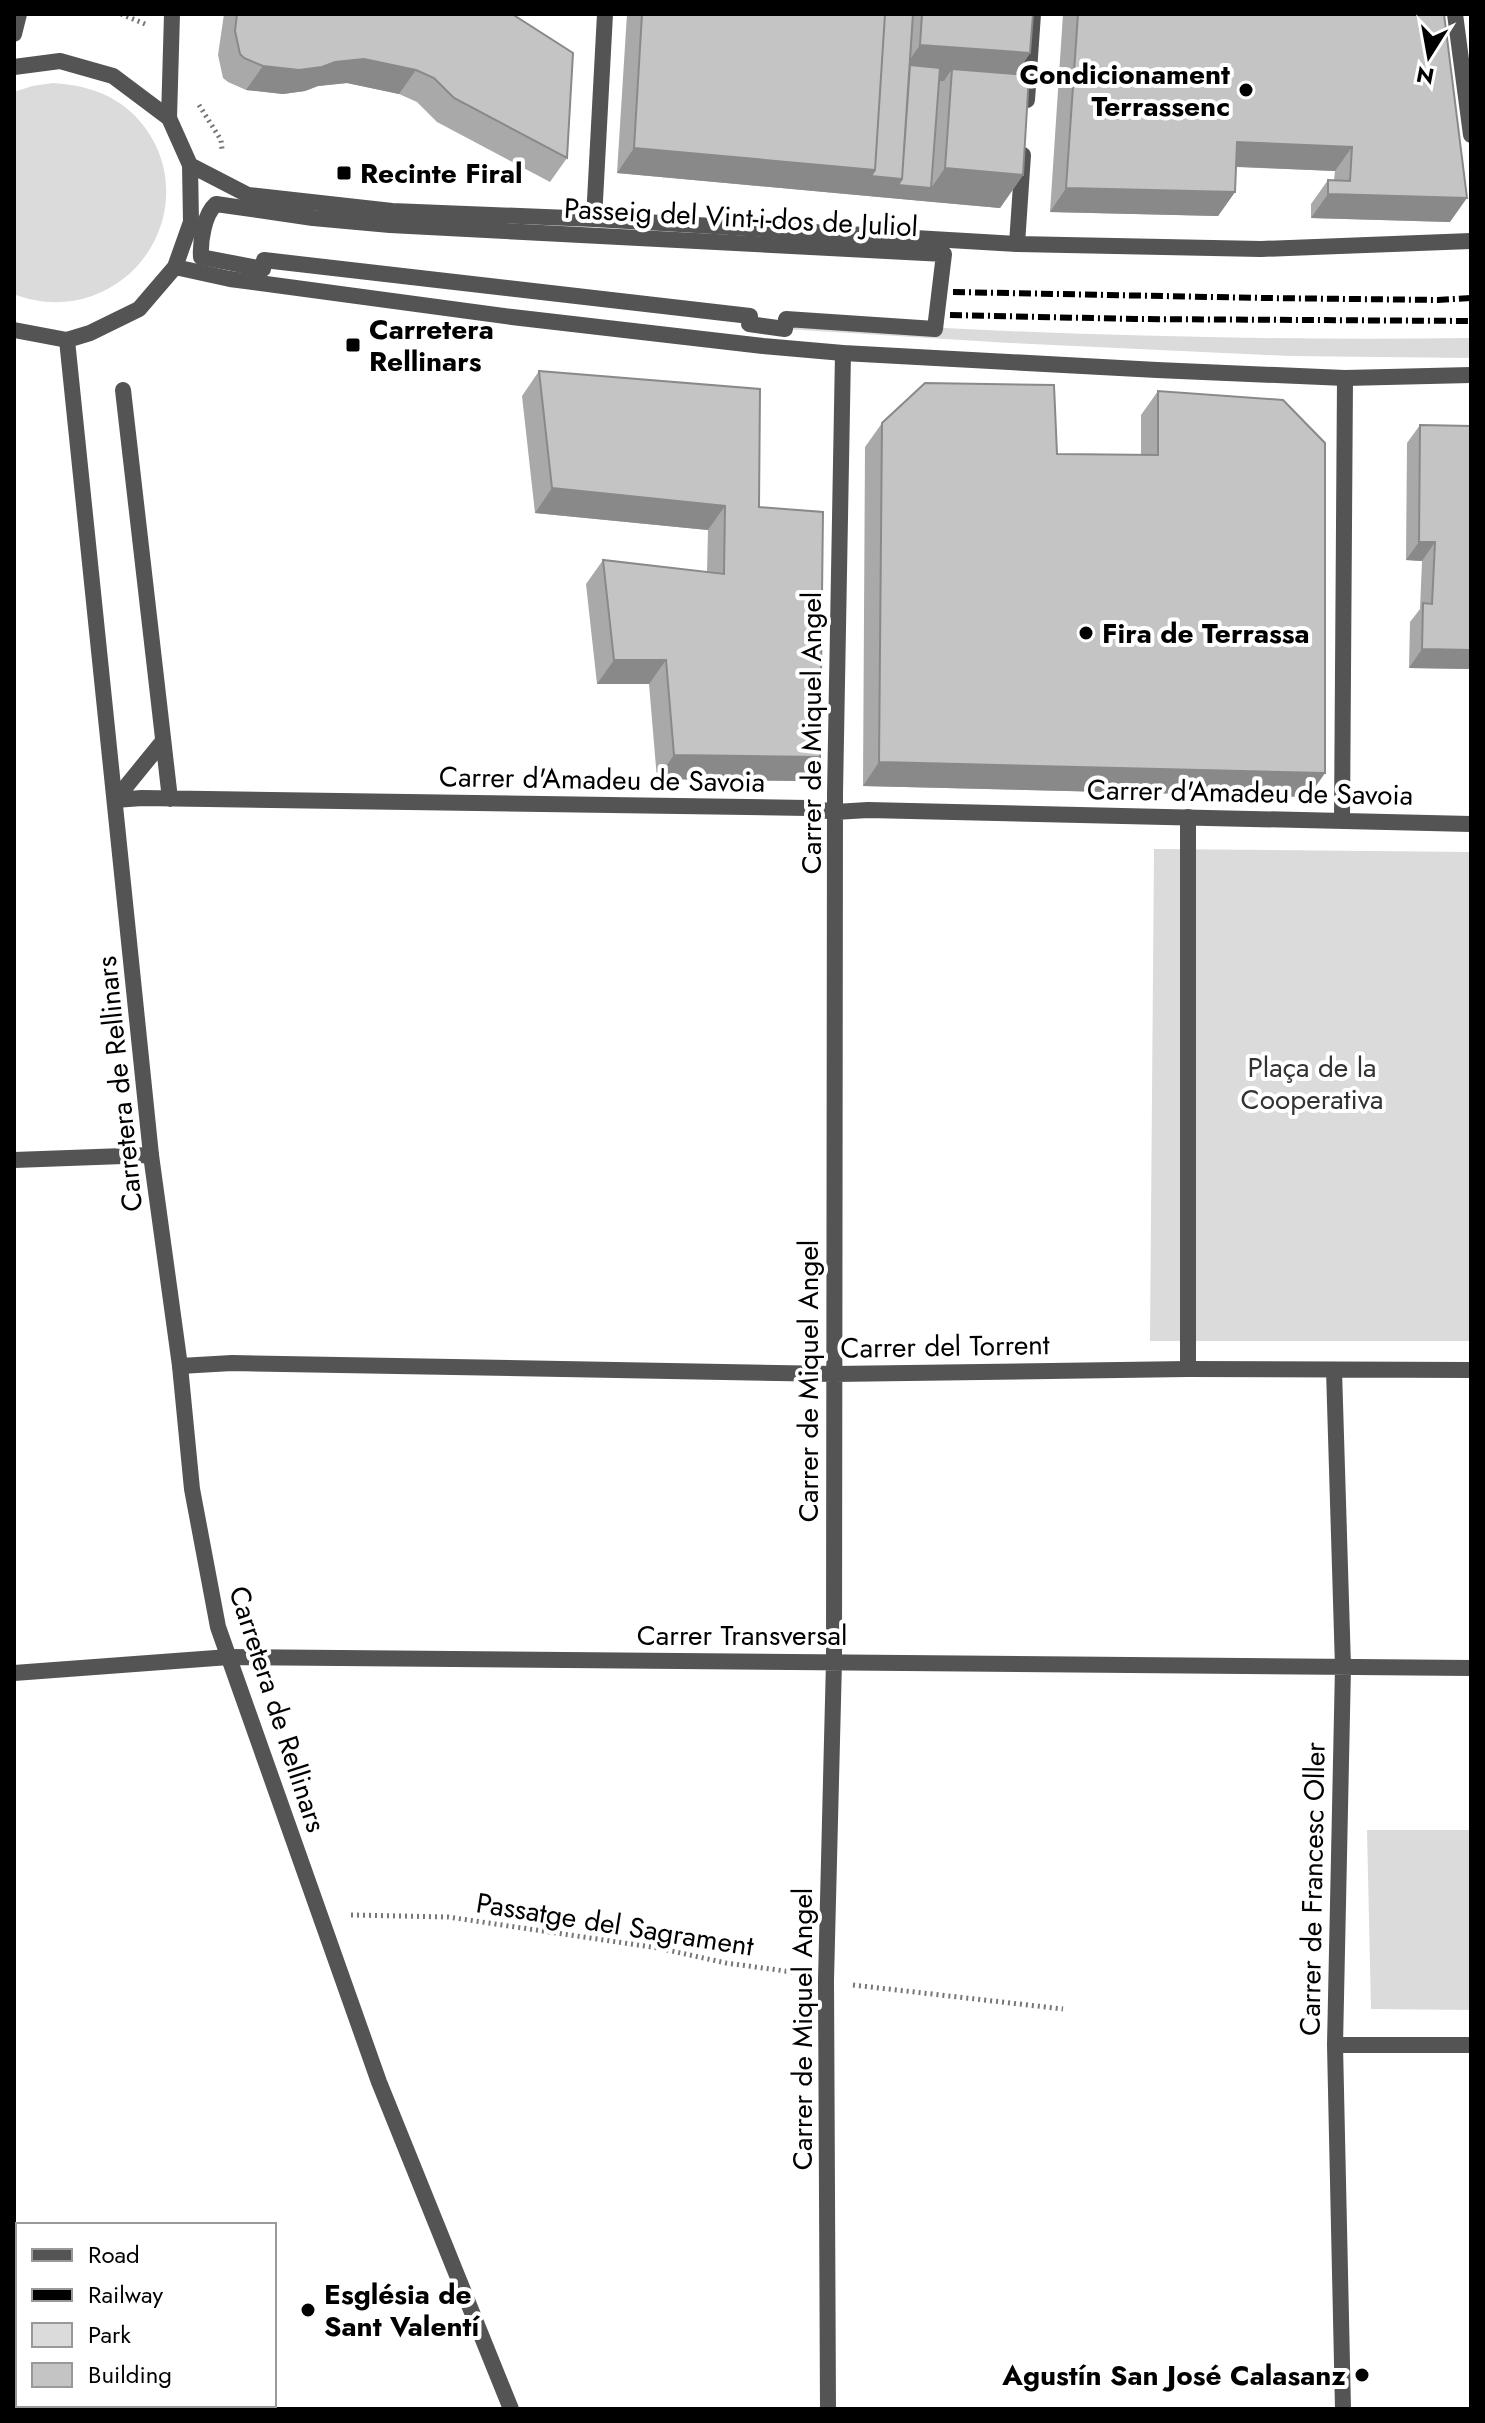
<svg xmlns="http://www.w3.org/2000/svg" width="1485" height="2423" font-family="Jost,sans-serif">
<rect width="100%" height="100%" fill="#fff"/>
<path fill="#dbdbdb" d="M53,83C82,85 109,92 131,112C193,170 169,268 92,296C67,305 38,304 14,294V92L32,86Z
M786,319C1014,334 1242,341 1471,338V358L1289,356L1010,343L785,329Z
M1154,849L1471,852V1341H1150Z
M1367,1830H1471V2010L1371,2009Z"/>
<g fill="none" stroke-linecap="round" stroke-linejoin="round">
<path stroke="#767676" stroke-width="5" stroke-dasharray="2 4" stroke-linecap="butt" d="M121,14L145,24
M199,105L221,140L222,149
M351,1915L448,1917L658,1948L726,1963L800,1973
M853,1985L1063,2009"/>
<path stroke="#545454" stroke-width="16" d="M216,204L313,218L390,225L944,254L935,329L786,319L785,329L749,324L750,316L264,260L263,269L201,257C200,242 204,214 216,204Z
M1188,817V1369"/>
<path stroke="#545454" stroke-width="16" d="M1455,14L1471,135
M14,34L19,14
M1027,100L1033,14
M169,118L172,14
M594,219L605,14
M1017,244L1023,155
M123,390L170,799
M115,800L142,798L808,808L835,812L868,810L1471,824
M115,800L163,741
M1342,820L1345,378
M14,1160L151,1155
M180,1366L232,1363L834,1374L1188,1369L1471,1370
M1334,1370L1343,1667L1335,2045L1343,2409
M14,1673L229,1657L1471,1668
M1335,2045H1471
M828,2409L826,1980L834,1661L835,793L843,353"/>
<path stroke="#545454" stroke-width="16" d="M14,67L60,61L113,76L169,118L190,165L191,222L175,267L139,309L90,333L67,340L14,330
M190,165L248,195L392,211L594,219L1017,244L1261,249L1471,241
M175,267L230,279L512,317L763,346L843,353L1157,370L1345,378L1471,375
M67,340L151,1155L180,1366L192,1489L218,1627L379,2082L511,2409"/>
<path stroke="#000" stroke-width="6" stroke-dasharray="12 4 2 4" stroke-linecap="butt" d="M953,292L1265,298L1438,300L1471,298
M950,315L1135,319L1471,321"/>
</g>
<path fill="#a9a9a9" d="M224,14H512L567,158L550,182L437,122L417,102L399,94L347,83L318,86L305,91L283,94L246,90L228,82L223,78L218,55Z
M627,14H1033L1030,53L1016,74L1023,175L1000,208L617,173Z
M1063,14H1444L1450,222L1311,218V204L1328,180H1334L1335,171L1236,167L1235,192L1218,216L1050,212Z
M539,371L759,507L803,781L657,779L649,684H597L586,584L603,560L707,572L708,530L535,513L522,396Z
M1158,391L1325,773L1308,797L863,786L865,447L882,423L1057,454L1141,455V415Z
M1420,425L1471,669L1409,668L1410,622L1420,609L1422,561L1406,560L1407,443Z"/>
<path fill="#898989" d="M920,45L1030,53L1007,86L952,69L944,81L905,79L906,65Z
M364,59L416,70L399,94L347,83L318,86L305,91L283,94L246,90L263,66L335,62Z
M1237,142L1352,147L1335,171L1220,166Z
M634,148L875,170L931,188L922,201L617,173Z
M945,168L1023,175L1000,208L922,201Z
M1066,188L1235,192L1218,216L1050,212Z
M1328,194L1467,198L1450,222L1311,218Z
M552,488L725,506L708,530L535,513Z
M1419,542H1435L1422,561L1406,560Z
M1422,649L1471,650V669L1409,668Z
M614,660H666L649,684H597Z
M674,755L820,757L803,781L657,779Z
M879,762L1325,773L1308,797L863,786Z"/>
<path fill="#c4c4c4" stroke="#898989" stroke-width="2" d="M237,14H512L573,53L567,158L454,98L434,78L416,70L364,59L335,62L322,67L299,70L263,66L244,58L240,54L235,31Z
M642,14H885L875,170L634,148Z
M885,14H913L902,179L871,176L875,170Z
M922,14H1033L1030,53L920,45Z
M1078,14H1444L1467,198L1328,194V180L1350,181L1352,147L1237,142L1235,192L1066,188Z
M910,65L940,68L931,188L898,185L902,179Z
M952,69L1029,75L1023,175L945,168Z
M539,371L760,389L759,507L823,512L820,757L674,755L666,660H614L603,560L724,574L725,506L552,488Z
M925,383L1054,385L1057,454L1158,455V391L1283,400L1325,443V773L879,762L882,423Z
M1420,425L1471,426V650L1422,649L1423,603L1432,604L1435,542H1419Z"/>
<g fill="#000" stroke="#fff" stroke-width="3">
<circle cx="1246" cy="90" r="8"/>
<rect x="336" y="165" width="16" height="16" rx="4"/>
<rect x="345" y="337" width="16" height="16" rx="4"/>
<circle cx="1086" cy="633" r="8"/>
<circle cx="308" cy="2310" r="8"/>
<circle cx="1362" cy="2375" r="8"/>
</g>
<g text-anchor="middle" stroke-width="8" stroke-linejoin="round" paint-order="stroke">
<g font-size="28" font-weight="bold" fill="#000" stroke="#fff" text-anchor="start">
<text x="1230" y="84" text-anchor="end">Condicionament<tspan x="1230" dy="32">Terrassenc</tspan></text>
<text x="360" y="183">Recinte Firal</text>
<text x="369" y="339">Carretera<tspan x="369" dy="32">Rellinars</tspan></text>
<text x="1102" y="643">Fira de Terrassa</text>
<text x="324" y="2304">Església de<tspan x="324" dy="32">Sant Valentí</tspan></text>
<text x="1346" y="2385" text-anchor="end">Agustín San José Calasanz</text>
</g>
<g font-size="28" fill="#000" stroke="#fff">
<text transform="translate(741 217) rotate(3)" y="10">Passeig del Vint-i-dos de Juliol</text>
<text transform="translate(811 733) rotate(-90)" y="10">Carrer de Miquel Angel</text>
<text transform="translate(602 779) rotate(1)" y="10">Carrer d'Amadeu de Savoia</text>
<text transform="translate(1250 792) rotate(1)" y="10">Carrer d'Amadeu de Savoia</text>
<text transform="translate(119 1084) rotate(-96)" y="10">Carretera de Rellinars</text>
<text transform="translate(945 1346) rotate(-1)" y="10">Carrer del Torrent</text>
<text transform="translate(808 1381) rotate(-90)" y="10">Carrer de Miquel Angel</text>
<text x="742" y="1645">Carrer Transversal</text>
<text transform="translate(278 1709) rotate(72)" y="10">Carretera de Rellinars</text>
<text transform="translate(1312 1889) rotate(-89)" y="10">Carrer de Francesc Oller</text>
<text transform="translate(615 1924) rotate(9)" y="10">Passatge del Sagrament</text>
<text transform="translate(802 2029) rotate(-90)" y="10">Carrer de Miquel Angel</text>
</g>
<g font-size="28" fill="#323232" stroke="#fff">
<text x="1312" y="1077">Plaça de la<tspan x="1312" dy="32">Cooperativa</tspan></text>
</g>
</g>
<rect width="1485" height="2423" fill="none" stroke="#000000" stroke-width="32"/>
<rect x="16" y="2223" width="260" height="184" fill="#ffffff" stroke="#999999" stroke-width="2"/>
<rect x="32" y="2249" width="40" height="12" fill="#545454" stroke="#999999" stroke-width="2"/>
<text x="88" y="2263" font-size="24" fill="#000000">Road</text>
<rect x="32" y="2289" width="40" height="12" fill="#000000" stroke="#999999" stroke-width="2"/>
<text x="88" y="2303" font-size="24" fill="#000000">Railway</text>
<rect x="32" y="2323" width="40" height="24" fill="#dbdbdb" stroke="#999999" stroke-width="2"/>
<text x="88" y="2343" font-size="24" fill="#000000">Park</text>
<rect x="32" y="2363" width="40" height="24" fill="#c4c4c4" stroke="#999999" stroke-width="2"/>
<text x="88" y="2383" font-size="24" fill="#000000">Building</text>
<g transform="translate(1429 56) rotate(191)" stroke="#ffffff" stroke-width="6" paint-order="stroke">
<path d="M0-6L14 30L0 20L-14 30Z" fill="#000000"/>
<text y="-12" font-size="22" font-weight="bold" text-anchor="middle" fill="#000000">N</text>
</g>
</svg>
